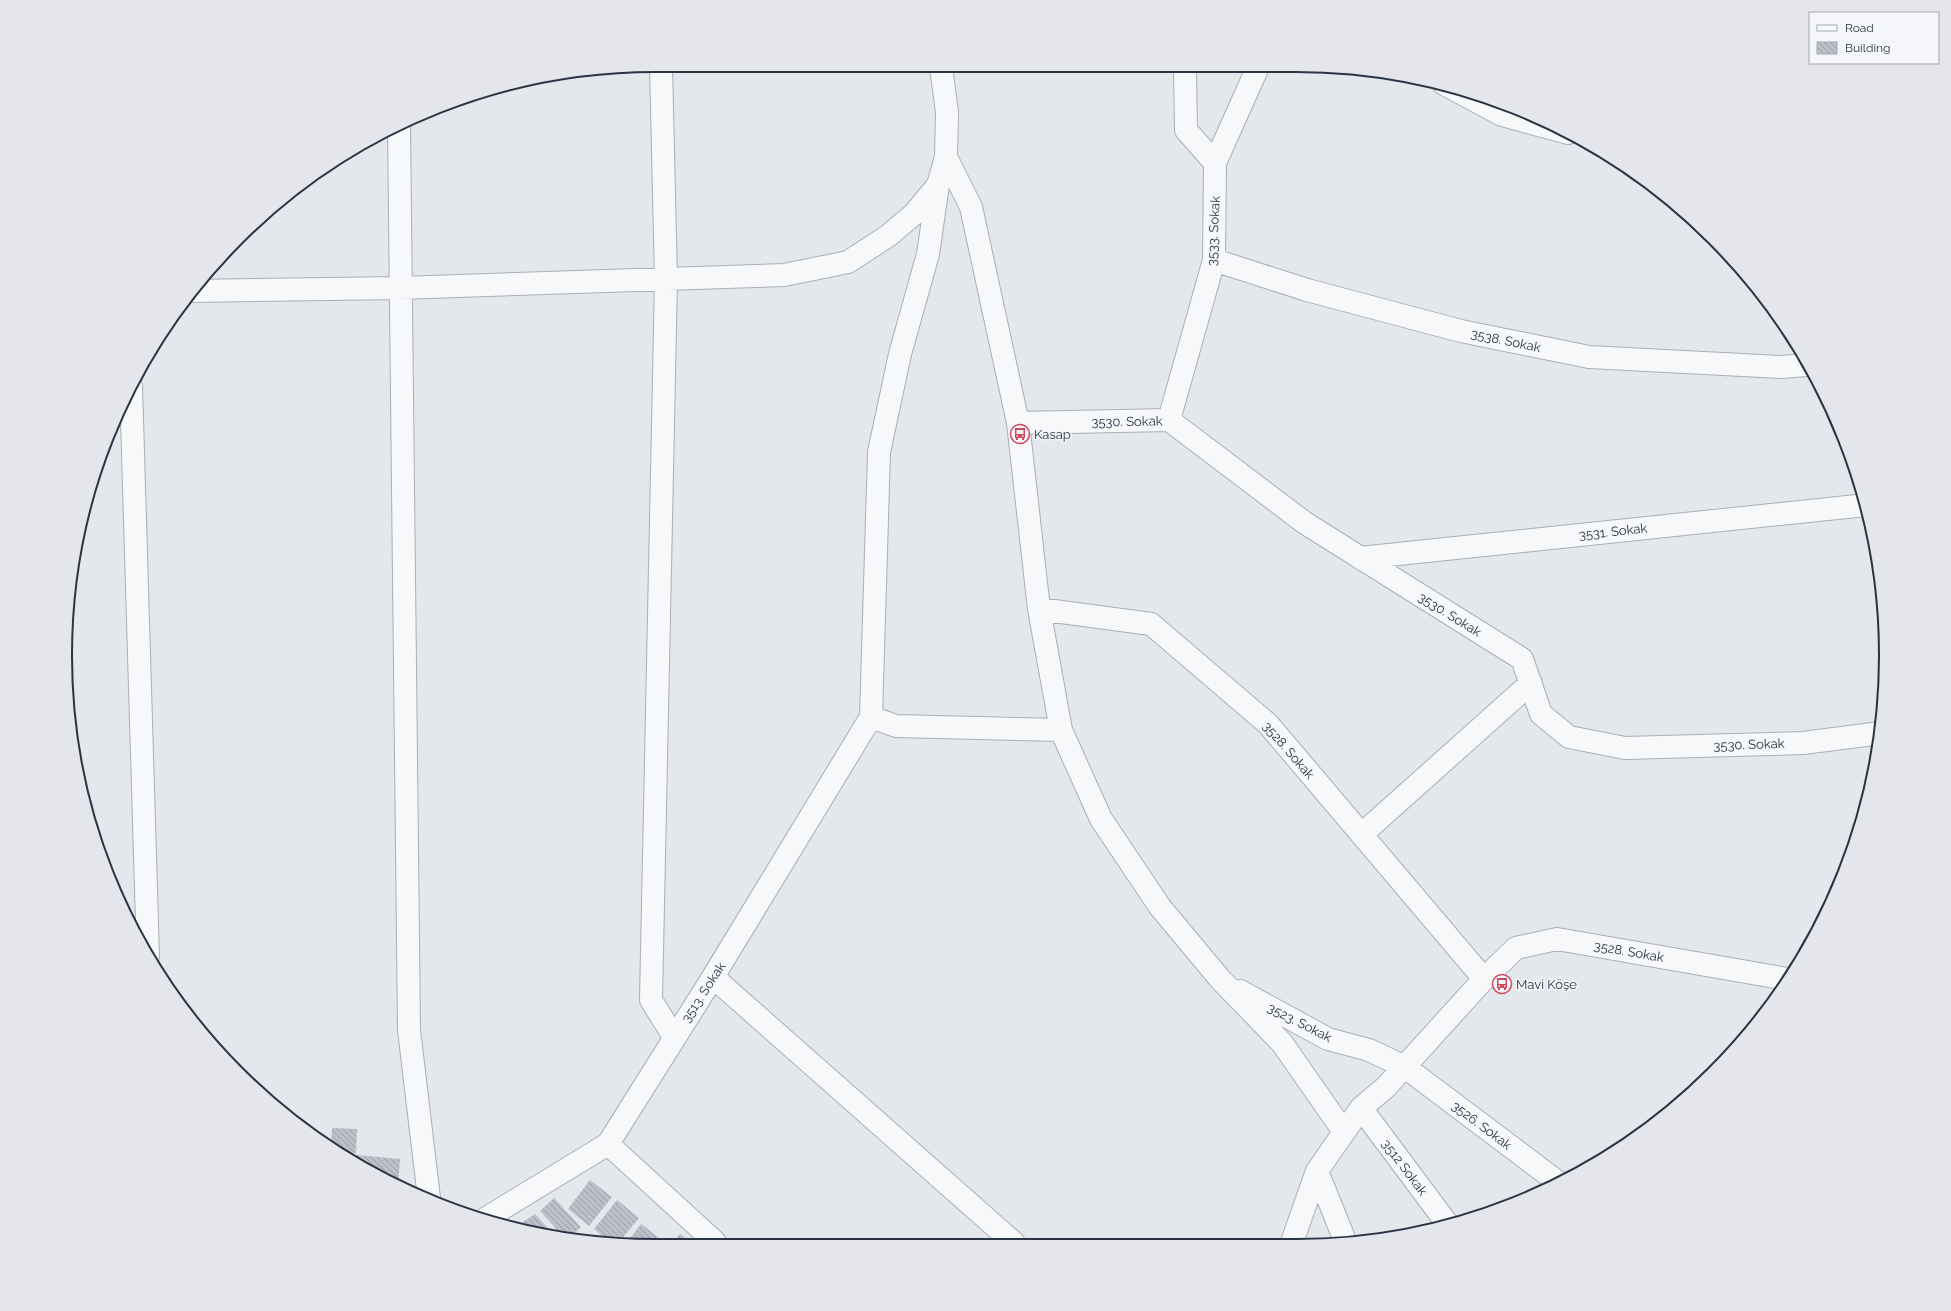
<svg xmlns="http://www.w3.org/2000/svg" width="1951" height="1311" font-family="Raleway,sans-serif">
<defs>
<pattern id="building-back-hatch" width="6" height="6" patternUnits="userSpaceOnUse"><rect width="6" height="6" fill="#bbc0ca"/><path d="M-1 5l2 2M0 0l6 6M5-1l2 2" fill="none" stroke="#989da6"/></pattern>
</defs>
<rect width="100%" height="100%" fill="#e4e7ec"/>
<path fill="url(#building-back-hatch)" d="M332,1128L357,1129L356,1153L336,1152L331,1148Z
M356,1155L400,1159L398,1186L355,1163Z
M590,1180L612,1197L589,1226L568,1209Z
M554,1198L581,1227L568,1239L565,1238L540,1211Z
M617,1200L639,1218L620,1241H608L594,1229Z
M535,1214L556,1237L514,1228Z
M641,1224L663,1241H628Z
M680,1234L689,1241H674Z"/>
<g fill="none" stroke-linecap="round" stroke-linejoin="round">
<g stroke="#a9aeb7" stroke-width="24">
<path id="minor" d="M661,65L666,280L651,1000L674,1037
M1185,69L1186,130L1215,163
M1444,84L1502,115L1568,133
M399,124L409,1030L429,1198
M946,157L971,207L1018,423L1039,609L1061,730L1101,819L1160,907L1220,979L1282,1043L1344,1132
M1214,260L1307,290L1461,331L1589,357L1781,367L1807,365
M191,291L400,288L784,275L848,262L888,236L914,214L938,185L946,157L947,112L941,67
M131,386L148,956
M1169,420L1214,260L1215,163L1257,69
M1018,423L1169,420L1305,523L1522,659L1541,714L1569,737L1625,748L1803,743L1881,733
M1360,558L1866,505
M1039,609L1151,624L1268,724L1484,979
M871,717L896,726L1061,730
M1362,834L1531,683
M713,977L1014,1243
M1240,991L1328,1039L1369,1050L1405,1067L1559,1183
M1361,1108L1449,1226
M608,1144L715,1242
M1317,1171L1346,1243
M485,1219L608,1144L713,977L871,717L879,452L900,354L928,254L938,185
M1291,1245L1317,1171L1361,1108L1386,1087L1484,979L1516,948L1557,939L1787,979"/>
</g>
<use href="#minor" stroke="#f7f8fa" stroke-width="22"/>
</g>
<defs>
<g id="bus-ring" transform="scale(1)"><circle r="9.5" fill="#f4f6f9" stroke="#d1495b" stroke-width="1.5"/><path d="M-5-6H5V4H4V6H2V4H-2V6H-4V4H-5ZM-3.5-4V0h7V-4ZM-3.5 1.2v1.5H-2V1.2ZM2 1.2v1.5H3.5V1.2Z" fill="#d1495b"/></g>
</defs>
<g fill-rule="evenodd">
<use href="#bus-ring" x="1020" y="434"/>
<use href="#bus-ring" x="1502" y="984"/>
</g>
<g text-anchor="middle" stroke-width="3" stroke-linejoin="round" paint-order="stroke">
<g font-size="13" fill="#2b3445" stroke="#f4f6f9">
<text transform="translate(1213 231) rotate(-87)" y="5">3533. Sokak</text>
<text transform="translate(1506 340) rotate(12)" y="5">3538. Sokak</text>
<text transform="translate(1127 421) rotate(-1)" y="5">3530. Sokak</text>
<text transform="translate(1613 531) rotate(-6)" y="5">3531. Sokak</text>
<text transform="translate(1450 614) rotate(32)" y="5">3530. Sokak</text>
<text transform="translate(1749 744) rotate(-2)" y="5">3530. Sokak</text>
<text transform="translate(1289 750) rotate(49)" y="5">3528. Sokak</text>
<text transform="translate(1629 951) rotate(10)" y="5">3528. Sokak</text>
<text transform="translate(703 992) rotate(-57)" y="5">3513. Sokak</text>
<text transform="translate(1300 1022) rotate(27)" y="5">3523. Sokak</text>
<text transform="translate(1482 1125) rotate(37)" y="5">3526. Sokak</text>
<text transform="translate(1405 1167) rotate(53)" y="5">3512 Sokak</text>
</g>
<g font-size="13" fill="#2b3445" stroke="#f4f6f9" text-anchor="start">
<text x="1034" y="439">Kasap</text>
<text x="1516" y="989">Mavi Köşe</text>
</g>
</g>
<path d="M0 0H1951V1311H0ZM655 72H1296A583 583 0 0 1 1879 655V656A583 583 0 0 1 1296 1239H655A583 583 0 0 1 72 656V655A583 583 0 0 1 655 72Z" fill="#e4e6eb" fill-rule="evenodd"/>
<path fill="none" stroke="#2b3445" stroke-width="2" d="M655 72H1296A583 583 0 0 1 1879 655V656A583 583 0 0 1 1296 1239H655A583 583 0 0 1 72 656V655A583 583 0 0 1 655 72Z"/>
<rect x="1809" y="12" width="130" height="52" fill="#f4f6f9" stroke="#a4a8b1"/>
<rect x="1817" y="25" width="20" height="6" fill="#f7f8fa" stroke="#a4a8b1"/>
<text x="1845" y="32" font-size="12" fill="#2b3445">Road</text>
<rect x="1817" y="42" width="20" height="12" fill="url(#building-back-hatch)" stroke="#a4a8b1"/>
<text x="1845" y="52" font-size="12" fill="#2b3445">Building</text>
</svg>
